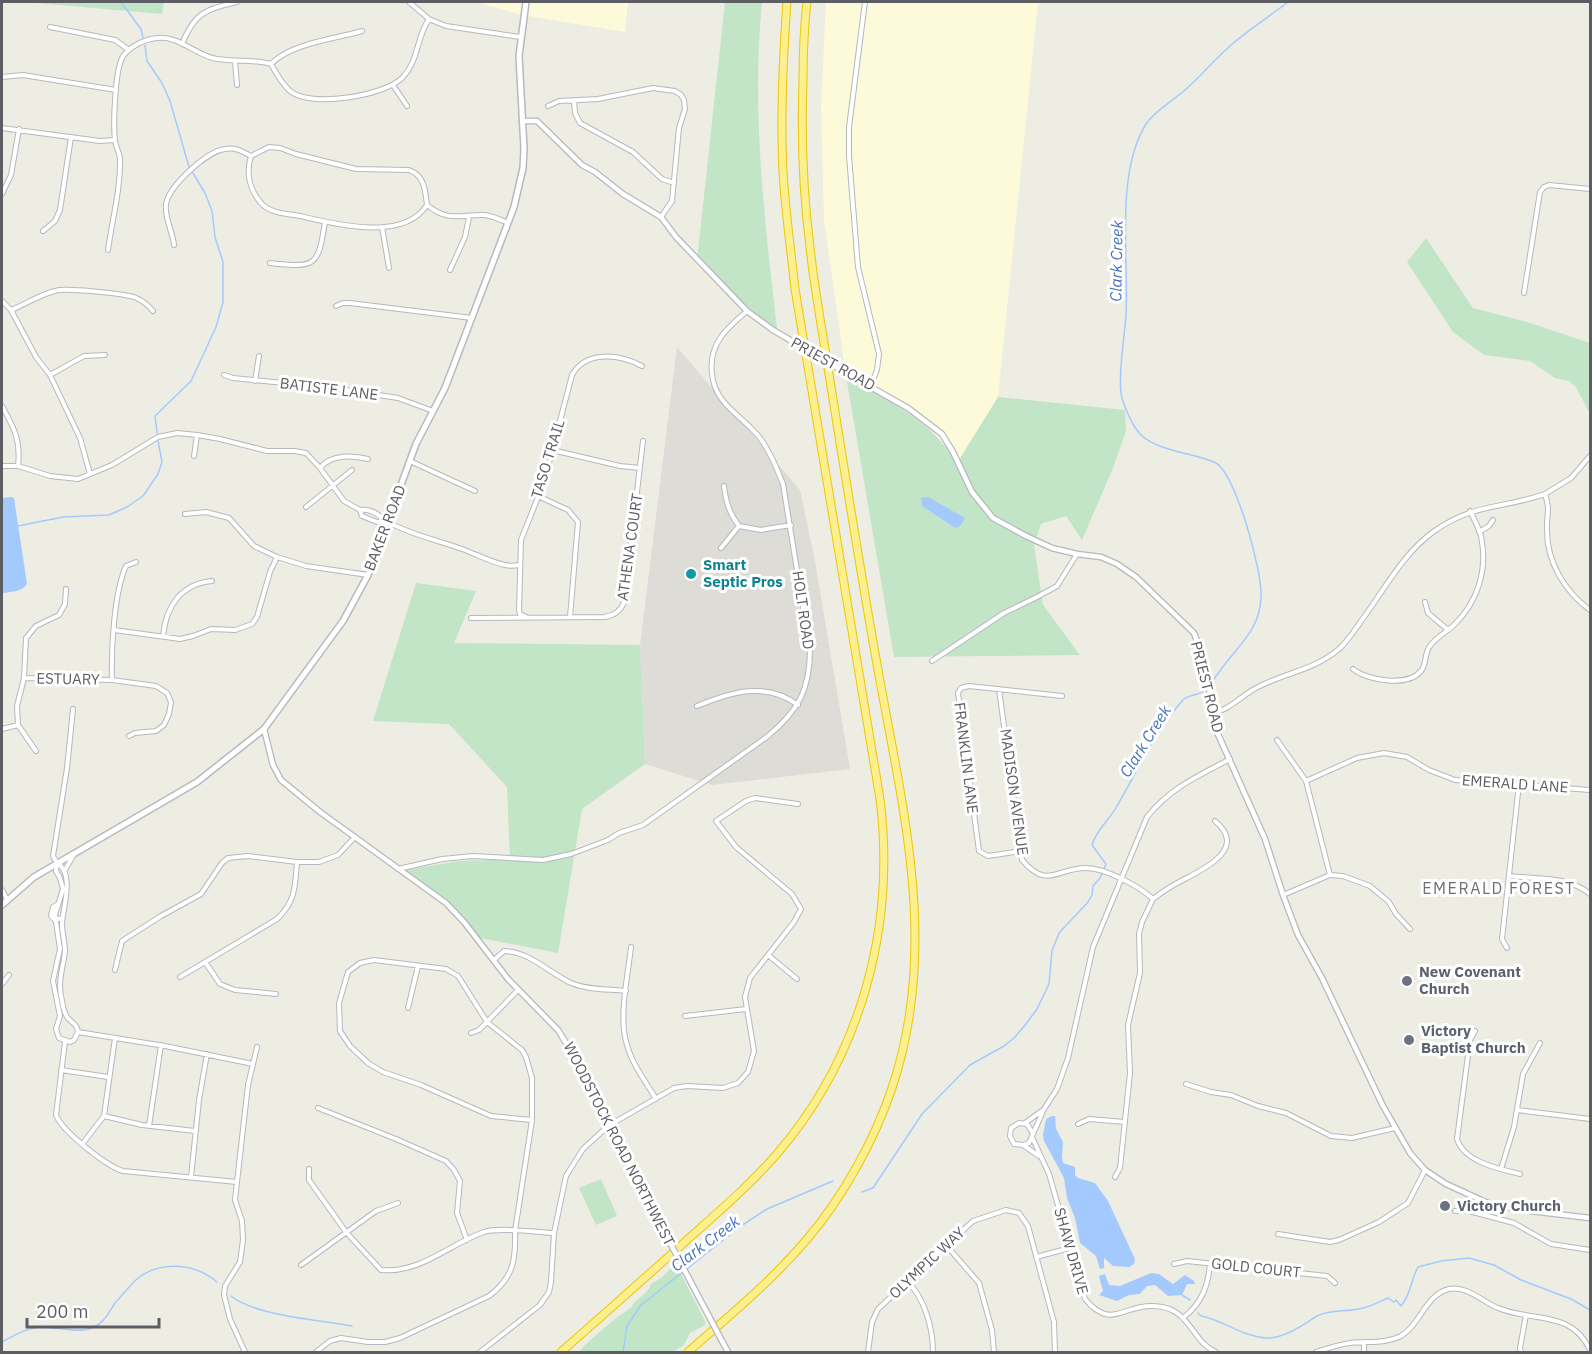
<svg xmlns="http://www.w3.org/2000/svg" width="1592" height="1354" font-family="'IBM Plex Sans',sans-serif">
<rect width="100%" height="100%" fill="#eeede4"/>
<path fill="#fdfada" d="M476,2H628L625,32L522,15Z
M826,2H1038L998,397L957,464L945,445L929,427L846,376L824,220L821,106Z"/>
<path fill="#dddcd6" d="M677,347L800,490L815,561L850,769L712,785L645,764L640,645Z"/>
<path fill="#c1e5c6" d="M25,2H164L162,14Z
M725,2H762C751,114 765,225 778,337L697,261Z
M1426,238L1473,308L1527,322L1590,343V414L1576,387L1569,381L1555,378L1530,361L1484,355L1453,332L1407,262Z
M846,376C891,401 929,419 957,463L998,397L1125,410L1126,431L1113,468L1082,540L1066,516L1041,524L1034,545L1043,605L1080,655L894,657Z
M416,583L476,591L454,643L640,645L645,764L582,809L558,953L475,937L445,903L400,871L459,861L510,859L507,787L449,724L373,721Z
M601,1179L617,1216L596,1225L579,1188Z
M672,1267H676L679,1270L705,1321V1325L690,1333L684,1345L673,1352H579C584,1344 621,1313 631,1308C635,1298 648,1295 651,1284L661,1278Z"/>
<path fill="#a4cafd" d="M11,497L14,498L27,584C22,592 10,592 2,593V498Z
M928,497L965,518L960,526L955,528L922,506L921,498Z
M1052,1116H1055L1056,1129L1063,1142L1062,1157L1063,1163L1075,1167V1175L1078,1178L1095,1183L1108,1201L1135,1259L1134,1264L1129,1267L1113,1266L1104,1258V1268L1100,1269L1096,1256L1080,1243L1075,1218L1067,1198L1064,1178L1044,1141L1043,1135L1046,1119Z
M1151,1273L1159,1274L1173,1284L1185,1275L1194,1281L1195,1284H1187L1182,1295L1168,1296L1155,1285L1147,1286L1140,1294L1129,1295L1117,1301L1099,1295L1103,1291L1099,1276L1105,1274L1109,1285L1120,1286Z"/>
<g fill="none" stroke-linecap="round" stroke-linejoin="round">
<path stroke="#a4cafd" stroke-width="1.5" d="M121,2L141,29L143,38
M145,45L147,61L162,83L170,101L189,167
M157,433L155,416L191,381L216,327L223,302V262L215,237L212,211L205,193L193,173
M18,526L63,517L109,515L127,507L143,496L158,474L162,462L158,441
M862,1192L873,1188L922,1114L970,1065L1004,1046L1014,1038L1026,1024L1037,1009L1049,984L1052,951L1059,933L1088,902L1092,895L1093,886L1100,878L1106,864L1092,845C1097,828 1109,821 1117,806C1138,770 1155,731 1183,700C1189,694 1196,696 1202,692C1211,685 1218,673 1225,664C1243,641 1260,627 1261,597C1263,574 1235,469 1214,462C1193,453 1158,451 1141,435C1133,427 1125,409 1122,398C1117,379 1125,335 1126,314C1129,258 1115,174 1146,124C1155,110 1173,101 1185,90C1201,76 1214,60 1230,46C1248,30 1269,17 1288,2
M1182,1295L1190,1300
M231,1296C256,1316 319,1320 352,1326
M1198,1313L1201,1316C1223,1320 1243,1337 1267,1338C1286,1338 1302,1325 1317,1316C1330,1309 1344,1312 1358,1309C1369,1308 1378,1302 1388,1298L1394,1302L1396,1300L1401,1306C1412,1293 1410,1281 1418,1267L1441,1261L1469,1258L1494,1265L1521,1280L1571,1299L1590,1310
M2,1342C13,1336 27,1328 40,1327C57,1326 78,1335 94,1327C104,1323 109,1312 115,1303C122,1296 129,1286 137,1279C160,1260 195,1263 217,1282
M623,1352L627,1326L641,1305L741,1226L767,1209L833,1181"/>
<g stroke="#b6b8be" stroke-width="6">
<path id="minor" d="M409,2L429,19L446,26L520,37
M865,2L849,127V156L858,267L879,354L877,370L871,385
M50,27L115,40L129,50
M182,44C195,12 205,10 237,2
M235,61L237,85
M271,64C291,43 335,39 362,31
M2,77L23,75L116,90
M393,85L407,106
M574,100L575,113L580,123L633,152L662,179L674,183
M548,106L559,101L598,99L653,88L675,91L681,95L684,100L685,109L679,128L672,201L661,217
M2,128L100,141L115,140
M2,194L11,175L19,129
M427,205C404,242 334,224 300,216C288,214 269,213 261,203C249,189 246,172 251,156L269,147L280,148L296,154L356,169L409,170C425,176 425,190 427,205C449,223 461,214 485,215C493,216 501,220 508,223
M382,227L389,268
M43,231L55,221L60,210L71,137
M174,245C173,232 164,218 166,204C169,186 207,151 225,149C235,147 242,151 251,156
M108,250C112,220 121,188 120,158C119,152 116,147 115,141C113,124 115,73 122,58C128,47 145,39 157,38C179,35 196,56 217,59C236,62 253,59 271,64C276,73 282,84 290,91C310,108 386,96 403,77C419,60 416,38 429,19
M270,263C316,268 318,267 325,222
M450,270L465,237L469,217
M1524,293L1540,192L1544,187L1549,185L1590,189
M2,301L11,310L36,357L50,375L80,438L90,474
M336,306L343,303H350L472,318
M11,310C27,304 41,293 59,290C74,289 119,293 134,297C142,300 148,305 153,311
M50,375L84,356L105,355
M224,375L233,378L333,388L398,398L433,411
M255,381L259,356
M2,406C14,428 21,440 18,466
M552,450L620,466L640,468
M194,456L197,435
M1590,456L1571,478L1545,494C1551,512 1546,514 1547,531C1547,562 1565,592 1590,610
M410,461L475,491
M2,466H18L50,476L78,479L112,465L158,437L177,433L197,435L220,439L267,451H295L306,453L320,468L344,501L360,510L362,516L377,522L387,521
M320,468C331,454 353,455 368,459
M724,486C726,502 729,513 739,526L761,530L791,525
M538,496L568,510L578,522L570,617
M306,507L352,470
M360,510C372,508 379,516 388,522C411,535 438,540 462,549C476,554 490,562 505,565C510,566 514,566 519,565
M185,514L206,512L229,518L254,546L277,557L306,566L368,575
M1479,532L1489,526L1493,520
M721,548L739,526
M1425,602L1428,613L1448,630
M526,617L520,614L519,610L521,540L544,482L572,375C586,350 619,354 642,366
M471,618L604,617C613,616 621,611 624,602L643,441
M114,630L180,639L193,636L211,629L235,630L252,624L257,617L270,572L277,557
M163,636C166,606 181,584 212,581
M932,661L1004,613L1037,597L1057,586L1077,554
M1353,669C1368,681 1408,687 1421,671C1427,664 1424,653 1430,646C1436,637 1447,632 1454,625C1478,602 1488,569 1481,536C1479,528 1474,519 1470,511
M24,678L112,680L156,686L167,693L171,702L169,714L164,725L156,731L135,733L129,736
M112,680C111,649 114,593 126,566L136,562
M999,689L1022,860C1048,890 1056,868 1086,868C1105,868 1139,886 1153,899L1142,922L1139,934L1140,973L1128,1025L1130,1073L1120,1168L1115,1177
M697,706C731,692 766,681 798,705
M1213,713C1230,710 1244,693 1260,686C1288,672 1314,670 1339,649C1349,640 1356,628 1364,617C1386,587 1403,554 1433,532C1473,503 1502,509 1545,494
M18,725L17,706L24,678L26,638L36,626L59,615L65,604L66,589
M18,725L36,751
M2,729L18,725
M1277,740L1306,781L1330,875
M1306,781L1357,758L1384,753L1407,757L1429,770L1455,780L1590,790
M1021,851L988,856L979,851L958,693L961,688L969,686L1062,696
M57,863C75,874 63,906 62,924C62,933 65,942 65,951C63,969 57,982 62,1001C63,1006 64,1014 68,1018C73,1024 77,1024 78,1032L74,1040L70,1042L59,1038L56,1029L60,1016L53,981L60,949L55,915L63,889L60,878L56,871L57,863L53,856L67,768L73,709
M398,869L442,859L473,856L543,860L571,854L608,840L619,833L643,825L768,736C798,711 810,690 810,650L783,484C776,467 771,453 760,438C749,424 735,415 724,402C709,385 707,356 721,337C728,327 738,319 747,311
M65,870L73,856
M1509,876C1536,879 1569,876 1590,894
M2,890L7,899
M1283,895L1330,875L1343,876L1370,886L1389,902L1396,914L1410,929
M1153,899C1162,892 1171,886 1181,881C1202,870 1249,849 1215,821
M58,904L53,907L51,916L55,920L62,918
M631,947C628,976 618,1017 627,1045C632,1064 646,1082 656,1099
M1507,948L1502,939L1519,784
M768,955L797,979
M494,960L504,951C529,951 549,973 571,983C588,990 608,989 626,991
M205,962L220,984L235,990L276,994
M115,970L122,941L161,916L201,894L222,863L228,858L248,856L297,862H319L338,855L355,837
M180,977L277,919C296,901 295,886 297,862
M2,984L9,975
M408,1008L418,966
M685,1016L746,1009
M1475,1031L1470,1040L1457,1139C1464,1162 1499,1169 1520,1174
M78,1032L165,1046L253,1064
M471,1033L479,1030L518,990
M65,1042L56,1115C62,1131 106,1166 123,1171L237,1182L248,1085L257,1047
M61,1070L108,1077
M1186,1084L1211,1092L1231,1095L1258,1106L1286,1113L1331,1136L1352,1138L1395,1128
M318,1108L396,1139L446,1161L454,1170L460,1181L457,1213L467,1240
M1517,1110L1590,1119
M104,1116L115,1038
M1025,1123L1043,1110
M1078,1124L1089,1119L1125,1122
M149,1126L161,1045
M1032,1132L1027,1124L1019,1123L1011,1128L1010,1136L1014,1144L1023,1145L1029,1143L1044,1109L1057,1089L1068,1058L1093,947L1147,817C1170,788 1198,776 1230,759
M1032,1137L1049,1174L1085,1299C1112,1331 1123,1304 1154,1306C1191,1307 1191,1342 1216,1352
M83,1143L104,1116L142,1125L195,1131
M1023,1145L1039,1156
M309,1169V1180L346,1232L381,1270C420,1274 449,1244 484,1232C498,1227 537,1232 554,1233
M1501,1169L1514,1127L1523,1074L1540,1043
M191,1177L199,1100L207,1054
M237,1182L235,1200L242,1221L243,1240L240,1262L225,1286L224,1295L230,1319L245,1352
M1455,1211H1469L1514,1223L1551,1244L1590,1250
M1278,1234L1330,1242L1339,1240L1379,1222L1408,1203L1425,1170
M946,1245L979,1283L992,1330L994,1352
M1036,1257L1070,1248
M1174,1264L1187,1261L1327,1276L1335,1283
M301,1265L376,1211L398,1203
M908,1282C925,1299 933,1329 933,1352
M1184,1317C1202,1303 1208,1286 1210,1264
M1364,1342V1352
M316,1352L330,1341L341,1338L368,1342H385L400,1338L489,1296C513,1278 516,1261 515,1231L532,1120V1078L526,1057L522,1050L487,1022L458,976L446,969L374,960L360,963L348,972L339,1003L340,1031L350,1046L368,1063L383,1072L421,1085L491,1116L532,1120
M480,1352L540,1305L549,1292L551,1282L554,1233L566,1176L583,1149L608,1126L674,1088L687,1086L723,1088L738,1083L748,1072L754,1051L745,997L750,978L794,922L801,909L792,894L736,847L716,821L746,801L755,798L798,804
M868,1352L872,1322L878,1309L973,1221L1006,1210L1019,1213L1028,1226L1054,1322L1055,1352
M1316,1352C1327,1349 1339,1344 1351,1343C1368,1341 1385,1344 1401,1336C1421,1324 1425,1295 1449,1289C1466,1285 1483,1302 1498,1308C1519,1317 1544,1315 1565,1324C1576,1329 1585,1339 1590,1350
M1521,1352L1520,1348L1526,1315"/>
</g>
<g stroke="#b6b8be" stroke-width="7">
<path id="tertiary" d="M522,121H537L582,165L595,172L623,194L661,217L676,237L747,311L773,330
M853,377L908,408L942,434L953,452L972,492L993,518L1026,536L1052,548L1077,554L1101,557L1117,564L1136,577L1194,633L1204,660L1217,732L1265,839L1283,895L1298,935L1322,978L1383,1106L1410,1153L1425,1170L1446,1184L1490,1204L1522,1210L1590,1218
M264,729L273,765L281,780L320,812L446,903L464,922L508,979L558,1030L574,1056L608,1126L668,1239
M722,1341L728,1352"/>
</g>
<g stroke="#b7b9c0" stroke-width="8">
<path id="secondary" d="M2,905L34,877L197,782L264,729L343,621L368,575L416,444L445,388L514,207L523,168L524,149L519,56L526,2"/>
</g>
<g stroke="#eec604" stroke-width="9">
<path id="motorway" d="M561,1352C603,1315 645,1278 687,1240C717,1213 749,1186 776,1155C861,1057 896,927 880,799L795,289C791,250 785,210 783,171C780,114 783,58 787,2
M688,1352C729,1316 772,1281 808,1238C843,1197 875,1139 892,1088C938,951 905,818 880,681C861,577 845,473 828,368C822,328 814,287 810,247C803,192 801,136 803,81C803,54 804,28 807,2"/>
</g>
<use href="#minor" stroke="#fff" stroke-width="4"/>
<use href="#tertiary" stroke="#fff" stroke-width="4.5"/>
<use href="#secondary" stroke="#fff" stroke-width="5"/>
<use href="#motorway" stroke="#fbef8e" stroke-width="7"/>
<g stroke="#b6b8be" stroke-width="7" stroke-linecap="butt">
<path id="tertiary-bridge" d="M773,330L853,377
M668,1239L722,1341"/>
</g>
<use href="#tertiary-bridge" stroke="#fff" stroke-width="4.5"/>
</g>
<circle fill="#0f9aa8" stroke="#fff" stroke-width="2" cx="691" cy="574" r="6"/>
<g fill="#6b7280" stroke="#fff" stroke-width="2">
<circle cx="1407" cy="981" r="6"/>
<circle cx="1409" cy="1040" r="6"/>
<circle cx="1445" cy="1206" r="6"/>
</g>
<g text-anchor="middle" stroke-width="6" stroke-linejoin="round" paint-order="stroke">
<g font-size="15" fill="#5c5e64" stroke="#fff">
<text transform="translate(833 364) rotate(29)" y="5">PRIEST ROAD</text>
<text transform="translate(329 389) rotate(7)" y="5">BATISTE LANE</text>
<text transform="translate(548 459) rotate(-73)" y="5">TASO TRAIL</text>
<text transform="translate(385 528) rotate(-69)" y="5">BAKER ROAD</text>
<text transform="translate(630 547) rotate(-82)" y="5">ATHENA COURT</text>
<text transform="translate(803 610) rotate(82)" y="5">HOLT ROAD</text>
<text transform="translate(68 679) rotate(1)" y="5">ESTUARY</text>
<text transform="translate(1207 687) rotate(76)" y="5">PRIEST ROAD</text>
<text transform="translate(966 758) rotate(83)" y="5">FRANKLIN LANE</text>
<text transform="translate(1515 784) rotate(4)" y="5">EMERALD LANE</text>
<text transform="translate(1014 792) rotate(82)" y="5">MADISON AVENUE</text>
<text transform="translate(619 1144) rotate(63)" y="5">WOODSTOCK ROAD NORTHWEST</text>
<text transform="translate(1071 1251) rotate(74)" y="5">SHAW DRIVE</text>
<text transform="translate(927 1263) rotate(-43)" y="5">OLYMPIC WAY</text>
<text transform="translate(1256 1268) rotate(6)" y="5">GOLD COURT</text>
</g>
<g font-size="15" font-weight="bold" fill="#0d838f" stroke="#fff" text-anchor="start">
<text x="703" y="570">Smart<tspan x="703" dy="17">Septic Pros</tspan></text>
</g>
<g font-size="15" font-weight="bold" fill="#5b616d" stroke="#fff" text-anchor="start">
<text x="1419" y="977">New Covenant<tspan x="1419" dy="17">Church</tspan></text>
<text x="1421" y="1036">Victory<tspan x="1421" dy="17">Baptist Church</tspan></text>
<text x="1457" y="1211">Victory Church</text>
</g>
<g font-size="16" font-style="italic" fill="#4771c1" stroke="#fff">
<text transform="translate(1116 261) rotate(-89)" y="6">Clark Creek</text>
<text transform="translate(1145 741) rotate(-58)" y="6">Clark Creek</text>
<text transform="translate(705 1243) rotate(-37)" y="6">Clark Creek</text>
</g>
<g font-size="16" letter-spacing="1.5" fill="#6d7076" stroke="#fff">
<text x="1499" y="894">EMERALD FOREST</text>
</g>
</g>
<rect width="1592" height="1354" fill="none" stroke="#5c5e64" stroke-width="6"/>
<path d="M27 1318v9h132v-9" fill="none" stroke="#5c5e64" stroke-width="3"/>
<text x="36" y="1318" font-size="18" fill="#5c5e64" stroke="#ffffff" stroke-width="4.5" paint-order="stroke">200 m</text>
</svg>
